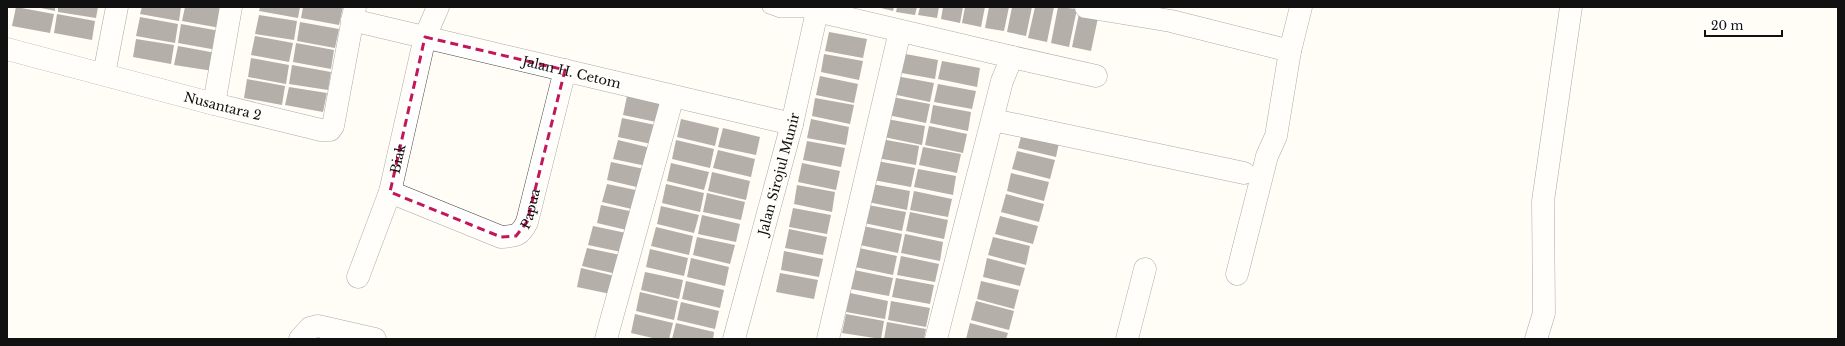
<svg xmlns="http://www.w3.org/2000/svg" width="1845" height="346" font-family="'Libre Baskerville',serif">
<rect width="100%" height="100%" fill="#fffdf5"/>
<path fill="#5a524d" d="M16,7L54,14L50,33L12,26Z
M36,7H55V11Z
M58,7H98L96,18L58,12Z
M142,7H181L179,21L140,14Z
M185,7H211L224,9L220,28L182,21Z
M260,7H300L298,18L259,11Z
M303,7H343L339,25L301,18Z
M877,7H894L893,11Z
M897,7H917L915,15L896,12Z
M920,7H939L937,18L918,15Z
M943,7H963L960,23L941,19Z
M965,7H985L981,27L962,23Z
M989,7H1009L1004,31L985,28Z
M1012,7H1032L1026,36L1007,32Z
M1035,7H1054L1047,42L1028,38Z
M1058,7L1077,9L1069,47L1051,43Z
M1080,9L1099,13L1091,51L1072,47Z
M57,14L95,21L92,40L54,33Z
M259,15L297,21L294,40L255,34Z
M140,17L178,24L175,43L136,36Z
M300,22L339,29L335,48L297,41Z
M181,24L220,31L217,50L178,43Z
M829,32L867,39L863,58L825,51Z
M255,36L293,43L289,62L251,55Z
M136,39L174,45L171,64L133,57Z
M296,43L334,50L331,69L293,62Z
M178,46L216,53L213,71L174,65Z
M900,53L938,60L935,79L896,72Z
M824,54L863,61L859,80L821,72Z
M251,58L289,65L286,84L248,77Z
M942,61L980,68L977,87L938,79Z
M292,65L331,72L328,90L289,84Z
M820,76L858,84L854,103L816,95Z
M896,76L934,83L930,102L892,94Z
M247,79L285,86L282,105L244,98Z
M938,84L976,91L972,109L934,102Z
M289,87L327,93L323,112L285,105Z
M627,96L665,104L661,123L623,115Z
M892,97L930,104L926,123L888,115Z
M815,98L854,105L850,124L812,116Z
M933,105L971,112L968,131L930,123Z
M622,118L660,126L656,145L618,137Z
M681,119L719,128L715,146L677,137Z
M811,119L849,127L846,145L807,138Z
M887,119L925,126L922,145L884,137Z
M929,126L967,134L963,153L925,145Z
M723,128L760,137L756,155L718,147Z
M1023,129L1060,138L1056,157L1018,148Z
M881,139L919,146L916,165L877,158Z
M618,140L655,149L651,167L613,159Z
M676,140L714,149L710,168L672,159Z
M807,141L845,148L841,167L803,160Z
M923,147L961,154L957,173L919,165Z
M718,150L755,159L751,177L713,168Z
M1017,151L1055,160L1050,179L1012,169Z
M877,161L915,168L911,187L873,180Z
M611,162L649,170L645,189L607,180Z
M671,163L709,172L704,190L667,181Z
M802,163L840,171L836,190L798,182Z
M918,169L956,176L953,195L914,187Z
M712,172L750,181L746,200L708,191Z
M1011,173L1049,182L1044,201L1007,191Z
M607,184L645,192L640,211L602,202Z
M666,184L704,193L700,212L662,203Z
M872,184L910,191L907,210L868,202Z
M797,185L835,192L832,212L794,204Z
M914,191L952,199L948,217L910,210Z
M707,193L745,202L741,220L703,212Z
M1006,194L1044,204L1039,222L1001,212Z
M601,205L639,213L635,232L597,223Z
M868,205L906,212L902,231L864,223Z
M661,206L699,215L694,233L657,224Z
M793,208L831,215L827,234L789,227Z
M910,212L948,220L944,239L906,231Z
M702,215L740,224L736,242L698,234Z
M1000,216L1038,226L1033,244L995,234Z
M593,226L631,234L626,253L588,245Z
M863,226L902,234L898,253L860,245Z
M656,227L693,236L689,255L651,246Z
M789,229L827,237L823,255L785,248Z
M905,234L943,242L940,261L901,253Z
M697,237L735,245L730,264L693,255Z
M993,237L1030,246L1026,265L988,255Z
M587,248L625,256L621,275L582,266Z
M859,248L897,256L893,275L855,267Z
M650,249L688,258L684,276L646,267Z
M784,251L823,259L819,277L781,270Z
M901,256L939,264L935,282L897,275Z
M691,258L729,267L725,286L687,277Z
M987,258L1025,268L1020,286L983,277Z
M581,268L619,277L615,295L577,287Z
M854,270L893,278L889,296L851,289Z
M645,272L683,280L679,299L641,290Z
M780,273L818,280L814,299L776,292Z
M896,278L934,285L930,304L892,297Z
M686,281L724,290L720,308L682,299Z
M981,281L1019,290L1014,309L977,299Z
M640,292L678,301L674,320L636,311Z
M850,293L888,301L885,319L846,312Z
M891,301L930,308L926,327L888,320Z
M976,301L1014,311L1009,330L971,320Z
M681,302L719,311L715,329L677,320Z
M635,314L673,323L669,339H657L631,333Z
M846,314L884,321L881,339L842,333Z
M887,322L926,329L924,339H884Z
M676,323L714,332L713,339H672Z
M970,323L1008,333L1006,339H966Z"/>
<g fill="none" stroke-linecap="round" stroke-linejoin="round">
<g stroke="#444" stroke-width="14">
<path id="lane" d="M769,7L780,11H817"/>
</g>
<g stroke="#444" stroke-width="23">
<g id="street">
<path d="M1086,7L1171,21L1290,51"/>
<path d="M817,11L1012,57L1002,81L936,339"/>
<path id="s1" d="M352,20L792,124"/>
<path id="s2" d="M7,49L214,104L321,130H330L333,126L355,7"/>
<path d="M1012,57L1096,76"/>
<path d="M104,74L117,7"/>
<path d="M214,104L231,7"/>
<path d="M993,120L1244,173"/>
<path id="s3" d="M390,192L501,237C516,236 520,236 527,222L565,70"/>
<path d="M1237,274L1267,156L1276,136L1290,51L1301,7"/>
<path id="s4" d="M358,277L390,192L425,37L438,7"/>
<path d="M300,339L310,328L318,326L375,339"/>
<path d="M606,339L673,96"/>
<path id="s5" d="M734,339L792,124L818,7"/>
<path d="M828,339L900,31"/>
<path d="M1127,339L1145,269"/>
<path d="M1536,339L1544,313L1543,201L1571,7"/>
</g>
</g>
<use href="#lane" stroke="#fff" stroke-width="13"/>
<use href="#street" stroke="#fff" stroke-width="22"/>
</g>
<path d="M0 0H1845V346H0ZM425,37L565,70L527,222L516,236L501,237L390,192Z" fill="#fffdf5" fill-opacity=".55" fill-rule="evenodd"/>
<path fill="none" stroke="#c2185b" stroke-width="3" stroke-dasharray="8 5" stroke-linejoin="round" d="M425,37L565,70L527,222L516,236L501,237L390,192Z"/>
<g text-anchor="middle" stroke-width="4" stroke-linejoin="round" paint-order="stroke">
<g font-size="13" fill="#111" stroke="#fff">
<text dy="5" stroke="none"><textPath href="#s1" startOffset="226">Jalan H. Cetom</textPath></text>
<text dy="5" stroke="none"><textPath href="#s2" startOffset="223">Nusantara 2</textPath></text>
<text dy="5" stroke="none"><textPath href="#s4" startOffset="125">Biak</textPath></text>
<text dy="5" stroke="none"><textPath href="#s5" startOffset="171">Jalan Sirojul Munir</textPath></text>
<text dy="5" stroke="none"><textPath href="#s3" startOffset="166">Papua</textPath></text>
</g>
</g>
<rect width="1845" height="346" fill="none" stroke="#111111" stroke-width="16"/>
<path d="M1705 30v6h77v-6" fill="none" stroke="#111111" stroke-width="2"/>
<text x="1711" y="30" font-size="12" fill="#111111" stroke="#ffffff" stroke-width="3" paint-order="stroke">20 m</text>
</svg>
